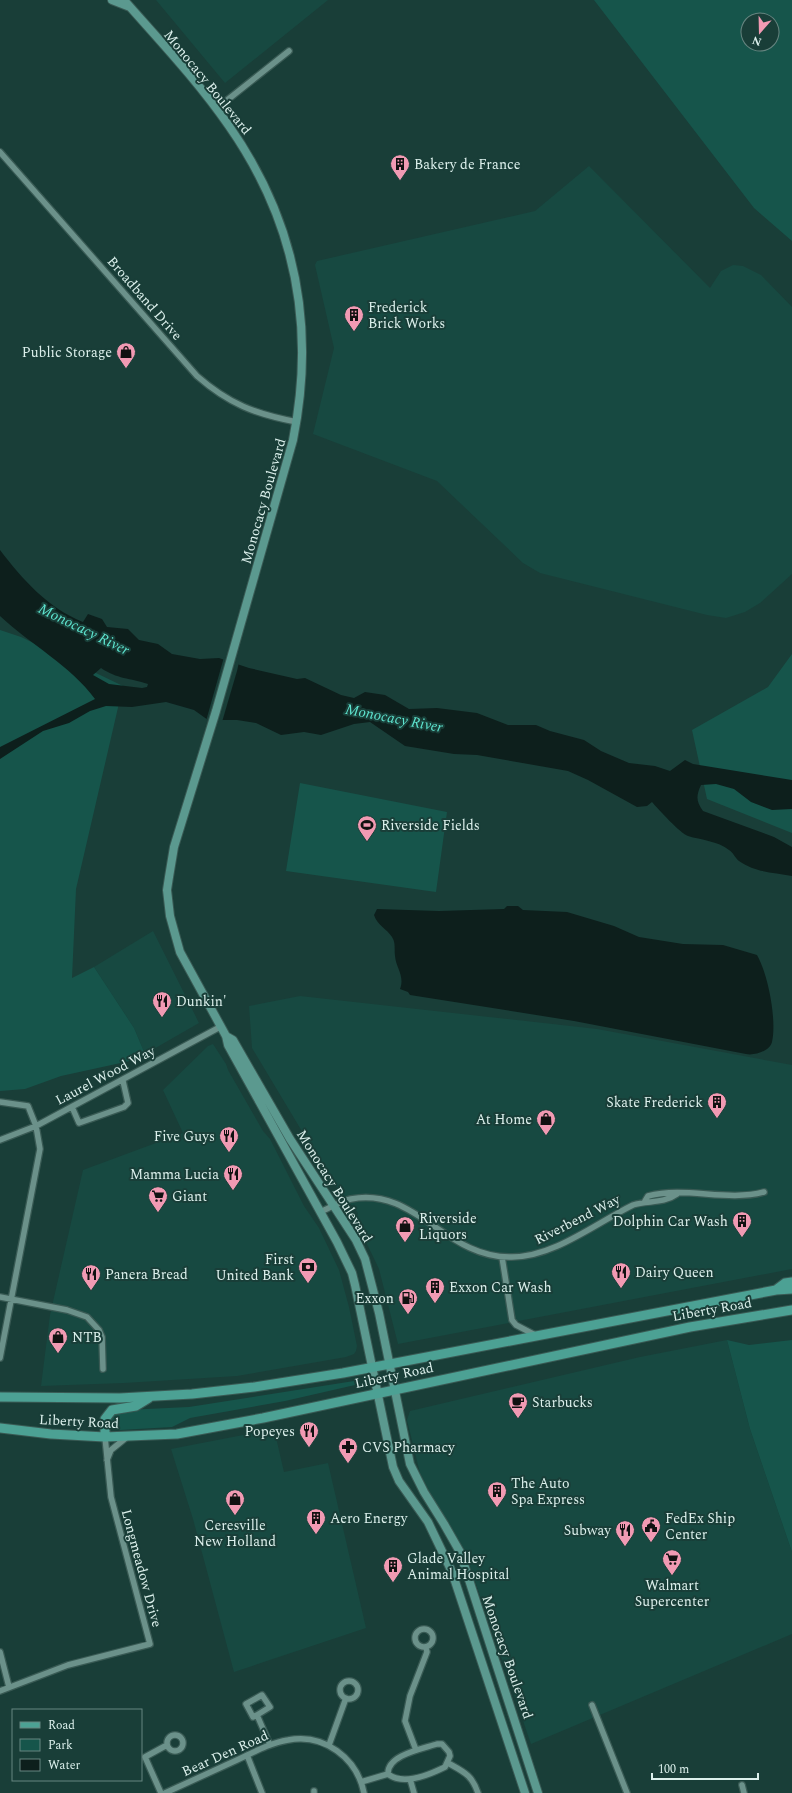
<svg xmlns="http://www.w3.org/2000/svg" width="792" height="1793" font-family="Spectral,serif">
<rect width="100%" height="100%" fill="#193e38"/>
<path fill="#174941" d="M156,0H328L225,83Z
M589,166L710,288L721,271L733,265L743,266L761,275L792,307V574L760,603L745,612L726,618L707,615L540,573L523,563L437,481L313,434L334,348L315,265L317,261L535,211Z
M153,931L199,1023L145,1054L134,1028L94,967Z
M300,996L597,1029L792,1065V1269L398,1344L379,1269L356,1221L358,1213L333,1183L252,1048L249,1006Z
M213,1044L226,1064L228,1070L263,1131L270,1139L304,1206L319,1228L339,1270L349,1307L357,1346L356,1351L354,1354L346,1357L237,1376L124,1383L41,1386L50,1315L83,1170L183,1133L163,1090L208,1046Z
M727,1340L750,1429L792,1552V1634L531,1744L466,1555L434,1501L420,1473L407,1420L410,1411L640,1357Z
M274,1429L284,1472L328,1463L366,1628L234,1672L193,1519L171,1449Z"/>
<path fill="#16554b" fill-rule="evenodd" d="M594,0H792V241L754,208ZM748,20H772V44H748Z
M0,630L21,637L123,686L76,889L72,978L94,967L134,1028L145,1054L139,1059L61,1076L25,1089L0,1091Z
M792,654V833L707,799L692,730L768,687Z
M300,783L447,812L436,892L286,871Z
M727,1340L749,1345L792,1340V1552L750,1429Z
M354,1381L355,1385L285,1401L190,1418L172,1427L120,1430L109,1427L110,1418L113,1414L125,1410L189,1407Z"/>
<path fill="#0d1f1c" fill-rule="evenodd" d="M0,550C22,579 48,608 83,622L88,614L102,619L107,627L128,629L139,640L158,644L172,654L200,659L219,658L249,668L297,679L305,678L341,695L354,698L365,692L385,695L409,709L437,708L477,713L508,725H536L550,731L584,740L601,751L629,763L655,766L670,771L685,760L693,764L792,780V809L772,810L751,802L734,789L716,784L701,785C696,796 696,801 703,811L774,837L792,847V876C773,872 756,873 739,861C735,858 733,852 729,850C718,841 701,840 688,836C681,834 658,809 652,802L647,806L637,807L588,780L568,771L477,755L454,754L405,746L370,722L354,724L321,735L304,732L281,735L256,723L237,720H208L194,710L166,702L132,707L106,706L90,711L69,723L43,731L0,759V747L95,699C70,665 31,645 0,616ZM101,668C117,679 130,678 148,684L147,687L142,688L109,684L93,675Z
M507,906H518L523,910L567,912L614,926L639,937L683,944L723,945L757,955C768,974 777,1020 772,1042C770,1051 754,1056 746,1054L574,1021L410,995L408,992L400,989C405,976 396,968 395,956C394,949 396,943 392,937C387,929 377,925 374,915L377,909L439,911L504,909Z"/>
<path fill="#193e38" d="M224,657L239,662L237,671L222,722H208L206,721Z"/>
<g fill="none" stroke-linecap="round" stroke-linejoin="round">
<g stroke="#395a54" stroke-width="8">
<path id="street" d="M216,109L289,51
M0,152L197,376C229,404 255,414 297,422
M0,1102L28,1106L36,1126L40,1149L0,1358
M72,1107L79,1123L124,1107L128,1103L123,1081
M0,1140L36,1126L220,1027
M645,1201L648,1196C686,1186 726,1202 764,1192
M320,1212C330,1208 340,1201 351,1199C415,1186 446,1259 512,1257C554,1257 596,1223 633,1205C648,1200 663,1204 677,1194
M502,1257L512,1320L516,1325L537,1336
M0,1297L67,1310L87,1317L99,1330L102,1337L103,1369
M107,1460L111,1450L127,1437
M415 1638a9 9 0 1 1 18 0a9 9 0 1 1-18 0Z
M0,1652L9,1687
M340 1690a9 9 0 1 1 18 0a9 9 0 1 1-18 0Z
M0,1691L68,1665L150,1644L111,1497L105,1437
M592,1705L627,1793
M257,1715L270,1707L262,1695L246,1704L253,1717L257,1715L270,1745
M167 1743a8 8 0 1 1 16 0a8 8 0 1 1-16 0Z
M437,1744H442L449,1752L450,1756L445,1767C429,1775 403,1786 388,1774C387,1755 422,1749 437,1744Z
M329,1745L346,1698
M416,1750L405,1721L410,1696L427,1652L426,1647
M247,1755L262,1793
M448,1763C464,1772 472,1775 478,1793
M410,1779L414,1793
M361,1782L388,1774
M742,1785L744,1793
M161,1793L145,1757L167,1745
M165,1793C189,1782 213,1771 237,1760C254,1752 270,1743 288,1740C324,1733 357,1758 364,1793
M314,1793V1791"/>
</g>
<g stroke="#395a54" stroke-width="10">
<path id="secondary" d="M112,0L130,7
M124,0C160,41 198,81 229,126C296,222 316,326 293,440L216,711L174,847L169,877L167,890L170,916L180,952L226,1036L228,1045L337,1242L352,1273L355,1285L393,1467L399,1481L428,1522L452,1572L525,1793
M226,1036L233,1040L290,1139L356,1240L365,1259L379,1313L410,1464L424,1492L444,1524L460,1552L538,1793"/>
</g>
<g stroke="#395a54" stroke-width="11">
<path id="primary" d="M777,1289L785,1283L792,1282
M0,1397L120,1398L192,1394L254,1387L343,1373L776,1290L792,1289
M0,1428L51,1434L105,1437L177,1434L263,1418L690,1327L792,1310
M105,1437V1419L112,1410L136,1406L149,1398"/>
</g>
<use href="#street" stroke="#6b918a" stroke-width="5.5"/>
<use href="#secondary" stroke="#5b998f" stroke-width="8"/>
<use href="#primary" stroke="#4ca194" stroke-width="9"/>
</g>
<defs>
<g id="building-pin" transform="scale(1)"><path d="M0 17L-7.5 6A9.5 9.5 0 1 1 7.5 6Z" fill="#f19ab3" stroke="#193e38"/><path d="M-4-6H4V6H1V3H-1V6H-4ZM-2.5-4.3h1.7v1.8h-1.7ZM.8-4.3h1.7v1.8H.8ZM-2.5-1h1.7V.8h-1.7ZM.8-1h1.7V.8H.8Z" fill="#111"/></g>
<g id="shop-pin" transform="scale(1)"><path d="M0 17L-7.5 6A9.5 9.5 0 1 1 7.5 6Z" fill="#f19ab3" stroke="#193e38"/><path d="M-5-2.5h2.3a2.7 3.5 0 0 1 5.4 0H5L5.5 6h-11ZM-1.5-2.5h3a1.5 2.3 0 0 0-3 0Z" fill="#111"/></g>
<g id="stadium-pin" transform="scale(1)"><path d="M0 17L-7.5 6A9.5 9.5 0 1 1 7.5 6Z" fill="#f19ab3" stroke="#193e38"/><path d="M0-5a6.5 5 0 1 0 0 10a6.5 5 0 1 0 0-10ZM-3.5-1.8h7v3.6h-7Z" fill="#111"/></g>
<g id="restaurant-pin" transform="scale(1)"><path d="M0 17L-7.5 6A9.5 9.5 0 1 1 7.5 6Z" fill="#f19ab3" stroke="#193e38"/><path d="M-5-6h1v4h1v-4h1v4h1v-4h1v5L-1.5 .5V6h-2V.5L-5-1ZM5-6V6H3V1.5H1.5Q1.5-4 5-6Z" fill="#111"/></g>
<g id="supermarket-pin" transform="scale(1)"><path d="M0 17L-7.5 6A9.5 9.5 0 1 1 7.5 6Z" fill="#f19ab3" stroke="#193e38"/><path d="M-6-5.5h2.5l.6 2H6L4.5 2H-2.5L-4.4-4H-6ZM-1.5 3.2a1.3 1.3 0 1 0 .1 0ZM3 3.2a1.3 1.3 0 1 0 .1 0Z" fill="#111"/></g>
<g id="bank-pin" transform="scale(1)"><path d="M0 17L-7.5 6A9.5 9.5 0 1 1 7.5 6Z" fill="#f19ab3" stroke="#193e38"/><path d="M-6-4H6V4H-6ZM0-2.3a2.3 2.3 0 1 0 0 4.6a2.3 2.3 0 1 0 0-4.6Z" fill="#111"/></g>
<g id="fuel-pin" transform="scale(1)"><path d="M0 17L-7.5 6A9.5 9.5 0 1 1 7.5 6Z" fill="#f19ab3" stroke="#193e38"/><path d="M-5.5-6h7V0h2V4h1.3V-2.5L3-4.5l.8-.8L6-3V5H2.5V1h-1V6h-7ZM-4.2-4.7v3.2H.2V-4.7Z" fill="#111"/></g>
<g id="cafe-pin" transform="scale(1)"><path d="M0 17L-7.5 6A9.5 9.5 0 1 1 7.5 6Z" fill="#f19ab3" stroke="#193e38"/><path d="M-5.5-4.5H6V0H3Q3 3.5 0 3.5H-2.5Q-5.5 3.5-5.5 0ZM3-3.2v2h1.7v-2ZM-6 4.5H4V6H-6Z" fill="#111"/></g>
<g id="pharmacy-pin" transform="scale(1)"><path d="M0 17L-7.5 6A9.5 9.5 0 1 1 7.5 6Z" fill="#f19ab3" stroke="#193e38"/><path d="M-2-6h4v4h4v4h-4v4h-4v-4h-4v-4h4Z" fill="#111"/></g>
<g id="civic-pin" transform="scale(1)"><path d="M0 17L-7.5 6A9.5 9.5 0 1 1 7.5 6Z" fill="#f19ab3" stroke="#193e38"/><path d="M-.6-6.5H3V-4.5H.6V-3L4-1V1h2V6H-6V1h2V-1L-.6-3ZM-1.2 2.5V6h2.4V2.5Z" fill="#111"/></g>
</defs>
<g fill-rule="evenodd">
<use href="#building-pin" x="400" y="164"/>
<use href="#building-pin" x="354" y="315"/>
<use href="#shop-pin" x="126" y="352"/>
<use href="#stadium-pin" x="367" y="825"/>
<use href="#restaurant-pin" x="162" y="1001"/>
<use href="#building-pin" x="717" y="1102"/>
<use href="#shop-pin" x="546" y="1119"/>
<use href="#restaurant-pin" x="229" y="1136"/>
<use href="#restaurant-pin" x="233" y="1174"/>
<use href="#supermarket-pin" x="158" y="1196"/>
<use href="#building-pin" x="742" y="1221"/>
<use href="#shop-pin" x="405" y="1226"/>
<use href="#bank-pin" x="308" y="1267"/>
<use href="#restaurant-pin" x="621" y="1272"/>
<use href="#restaurant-pin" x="91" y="1274"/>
<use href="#building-pin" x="435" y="1287"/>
<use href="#fuel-pin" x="408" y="1298"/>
<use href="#shop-pin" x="58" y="1337"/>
<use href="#cafe-pin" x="518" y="1402"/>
<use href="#restaurant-pin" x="309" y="1431"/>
<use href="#pharmacy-pin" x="348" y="1447"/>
<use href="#building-pin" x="497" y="1491"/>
<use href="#shop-pin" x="235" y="1499"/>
<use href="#building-pin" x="316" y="1518"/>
<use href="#civic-pin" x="651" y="1526"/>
<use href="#restaurant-pin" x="625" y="1530"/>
<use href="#supermarket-pin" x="672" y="1559"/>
<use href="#building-pin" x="393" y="1566"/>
</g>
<g text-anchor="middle" stroke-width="4" stroke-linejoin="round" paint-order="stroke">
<g font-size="14" fill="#dcf0ec" stroke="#193e38">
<text transform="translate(208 82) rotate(51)" y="5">Monocacy Boulevard</text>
<text transform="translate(145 298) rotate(49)" y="5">Broadband Drive</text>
<text transform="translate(263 501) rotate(-74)" y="5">Monocacy Boulevard</text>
<text transform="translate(105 1075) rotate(-28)" y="5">Laurel Wood Way</text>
<text transform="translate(335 1186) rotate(58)" y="5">Monocacy Boulevard</text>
<text transform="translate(577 1219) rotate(-27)" y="5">Riverbend Way</text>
<text transform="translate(712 1309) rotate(-10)" y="5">Liberty Road</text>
<text transform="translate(394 1375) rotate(-12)" y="5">Liberty Road</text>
<text transform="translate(79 1421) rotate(3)" y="5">Liberty Road</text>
<text transform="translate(142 1568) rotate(75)" y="5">Longmeadow Drive</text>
<text transform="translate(508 1657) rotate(71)" y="5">Monocacy Boulevard</text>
<text transform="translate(225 1753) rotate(-24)" y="5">Bear Den Road</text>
</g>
<g font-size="14" fill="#dcf0ec" stroke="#193e38" text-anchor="start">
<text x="414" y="169">Bakery de France</text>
<text x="368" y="312">Frederick<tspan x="368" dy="16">Brick Works</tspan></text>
<text x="112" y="357" text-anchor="end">Public Storage</text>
<text x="381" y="830">Riverside Fields</text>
<text x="176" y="1006">Dunkin'</text>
<text x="703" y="1107" text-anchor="end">Skate Frederick</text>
<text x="532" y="1124" text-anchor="end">At Home</text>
<text x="215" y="1141" text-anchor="end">Five Guys</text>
<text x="219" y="1179" text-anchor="end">Mamma Lucia</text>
<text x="172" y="1201">Giant</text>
<text x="419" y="1223">Riverside<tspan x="419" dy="16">Liquors</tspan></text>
<text x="728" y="1226" text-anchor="end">Dolphin Car Wash</text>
<text x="294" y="1264" text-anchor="end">First<tspan x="294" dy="16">United Bank</tspan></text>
<text x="635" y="1277">Dairy Queen</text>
<text x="105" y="1279">Panera Bread</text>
<text x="449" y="1292">Exxon Car Wash</text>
<text x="394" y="1303" text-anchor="end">Exxon</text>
<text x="72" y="1342">NTB</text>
<text x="532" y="1407">Starbucks</text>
<text x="295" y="1436" text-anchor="end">Popeyes</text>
<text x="362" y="1452">CVS Pharmacy</text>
<text x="511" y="1488">The Auto<tspan x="511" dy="16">Spa Express</tspan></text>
<text x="330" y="1523">Aero Energy</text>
<text x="665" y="1523">FedEx Ship<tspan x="665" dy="16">Center</tspan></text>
<text x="235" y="1530" text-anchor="middle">Ceresville<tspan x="235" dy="16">New Holland</tspan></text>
<text x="611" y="1535" text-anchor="end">Subway</text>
<text x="407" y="1563">Glade Valley<tspan x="407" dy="16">Animal Hospital</tspan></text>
<text x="672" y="1590" text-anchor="middle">Walmart<tspan x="672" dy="16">Supercenter</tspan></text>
</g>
<g font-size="15" font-style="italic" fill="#5ee4cf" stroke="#193e38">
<text transform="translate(84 629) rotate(26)" y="5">Monocacy River</text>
<text transform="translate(394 718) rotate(11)" y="5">Monocacy River</text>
</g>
</g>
<rect x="12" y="1709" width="130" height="72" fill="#193e38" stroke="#678580"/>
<rect x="20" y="1722" width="20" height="6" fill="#4ca194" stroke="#678580"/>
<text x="48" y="1729" font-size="12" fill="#dcf0ec">Road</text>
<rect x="20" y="1739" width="20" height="12" fill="#16554b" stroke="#678580"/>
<text x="48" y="1749" font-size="12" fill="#dcf0ec">Park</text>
<rect x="20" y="1759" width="20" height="12" fill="#0d1f1c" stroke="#678580"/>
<text x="48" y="1769" font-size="12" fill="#dcf0ec">Water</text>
<g transform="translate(760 32) rotate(200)"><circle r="19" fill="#193e38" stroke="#678580"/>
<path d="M0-3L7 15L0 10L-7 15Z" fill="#f19ab3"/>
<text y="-6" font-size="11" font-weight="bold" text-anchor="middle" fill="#dcf0ec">N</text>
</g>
<path d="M652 1773v6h106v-6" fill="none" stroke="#dcf0ec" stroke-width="2"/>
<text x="658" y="1773" font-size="12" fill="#dcf0ec" stroke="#193e38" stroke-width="3" paint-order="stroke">100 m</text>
</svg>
